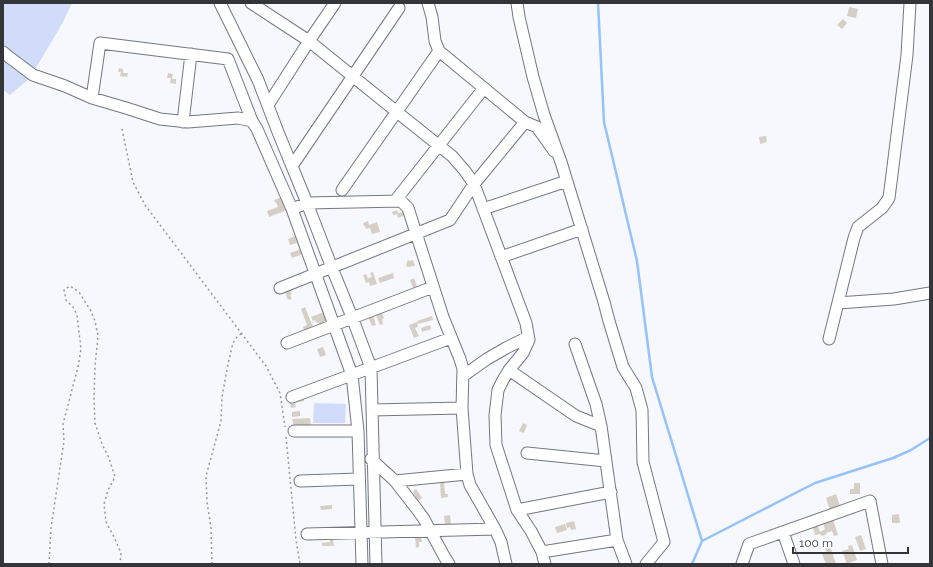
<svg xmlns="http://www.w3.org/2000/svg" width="933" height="567" font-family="Raleway,sans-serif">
<rect width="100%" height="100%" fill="#f6f8fe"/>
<path fill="#d1dbfa" d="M3,3H72L62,24L30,78L10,95L3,90Z
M314,403L346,404L345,423H313Z"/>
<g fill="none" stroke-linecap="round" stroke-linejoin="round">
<path stroke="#96c2fc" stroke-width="2.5" d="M598,3L604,122L637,261L652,377L702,541L692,564
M702,541L815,483L893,458L911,450L930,438"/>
</g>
<path fill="#d6cfc6" d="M849,7L858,9L856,18L847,16Z
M843,19L847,23L842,29L837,25Z
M119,68L123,69V73H128L127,77L120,76L121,72H118Z
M168,73L173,74L172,79H176V84L170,83L171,78H167Z
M766,136L767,142L760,144L759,137Z
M282,197L287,210L269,217L267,211L278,207L276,202L275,203L274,200Z
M397,210L398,213L403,212L405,215L398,218L397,214L393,215L392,212Z
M368,221L369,225L377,222L380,232L372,234L370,228L366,229L365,226H364L363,223Z
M295,236L297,243L290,245L288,239Z
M301,249L303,254L292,258L290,253Z
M409,260V261L413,260L415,266L407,267L406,264L407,263V261Z
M373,272L377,284L370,286L369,282L366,283L363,275L366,274L368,278L372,277L370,273Z
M393,273L394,278L380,283L378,278Z
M414,278L417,287L413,288L410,280Z
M290,290L292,294L290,295L292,299L288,300L285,292Z
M305,307L313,327L304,331L303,327L307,325L301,309Z
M324,312L327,323L320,326L318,322L316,323L315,320L313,321L311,317Z
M382,313L384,318L382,319L383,324L380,325L376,315Z
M373,315L376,325L372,326L368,317Z
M432,316L433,320L418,324L417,321Z
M417,322L418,327L415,328L419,336L414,338L409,325Z
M430,325L431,329L422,332L421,328Z
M323,347L326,355L320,357L317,349Z
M304,399V401L295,403L296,407L291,408L290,402Z
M300,411V416L292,417V412Z
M310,418L311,427H294L292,419Z
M523,423L527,425L524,433L519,431Z
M440,482H444L445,494H448V497L441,498Z
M854,483H860V494H850V489H854Z
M416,489L422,498L418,501L413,491Z
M836,494L840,506L830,510L826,498Z
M332,505V509L321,510L320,506Z
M899,514L900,523H892V515Z
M450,515L451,525H445L444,516Z
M833,519L838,535L834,536L832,531L826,533L827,534L822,536L820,534L815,535L812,525L817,524L820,532L825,529L823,522Z
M574,521L576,529L571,530L570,527L567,528L566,523Z
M565,524L567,530L557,533L555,527Z
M861,535L866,549L860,551L855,537Z
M415,537H421L422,542H419V547L416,548Z
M333,538L334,546H322V543L330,542V539Z
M852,545L857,560L847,564L842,551L849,549L848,546Z
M830,546L836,564H826L822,554L827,553L825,548Z"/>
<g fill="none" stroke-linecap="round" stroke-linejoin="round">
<g stroke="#747780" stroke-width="13">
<path id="minor" d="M220,3L258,80L278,132L307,203L401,201L408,208L443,317L460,359L463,369L462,408L467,474L470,485L495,529L501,542L506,564
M251,3L309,41L397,112L452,156L465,171L474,184L526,323L529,340L523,353L509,370L503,380L498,390L495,415L496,445L517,510L531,531L542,552L545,564
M428,3L432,17L435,41L439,51L525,122L537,127L554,151
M517,3L519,17L533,77L544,115L561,162L604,302L609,321L623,367L636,388L642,410L643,462L664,542L646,564
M3,52L9,57L33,75L65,86L92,98L126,108L160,119L188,122L238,118L252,121
M92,98L100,43L228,59L252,121L257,129L292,209
M268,105L309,41L335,3
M183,122L191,54
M292,166L399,8
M342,190L439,51
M395,201L484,88
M483,209L567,181
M501,257L582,229
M280,288L450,220L474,184L525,122
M838,303L894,299L930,293
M829,339L854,238L858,227L882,208L889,198L907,55L910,3
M287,343L433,287
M575,344L596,404L601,426L617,540L626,564
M509,370L576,416L601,426
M463,376L487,359L506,348L528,337
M292,397L451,338
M372,410L462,408
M294,431H358
M527,453L606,461
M371,459L395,481L416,508L424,519L444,556L449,564
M300,481L359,479
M395,481L467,474
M517,510L611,492
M783,532L794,564
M307,534L495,529
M542,552L617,540
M362,564L358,431L352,375L292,209L307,203L332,268L352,317L371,368L376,564
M742,564L749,544L870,501L882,564"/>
</g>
<path stroke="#97989d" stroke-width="1.5" stroke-dasharray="2 3" stroke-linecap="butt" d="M122,129L133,182L145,205L266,366L280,393L285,427
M286,437L296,540L300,564
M49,564L51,528L64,441L63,424L78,367L81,349L77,315L73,307L66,300L64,290L70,286L79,292L91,311L95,321L98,336L95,366L94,399L95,423L102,444L109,458L115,477L108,490L104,504L106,522L114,537L121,553L120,564
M212,564L211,528L207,502L206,476L221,421L222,397L228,364L233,343L237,337L242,333"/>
<use href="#minor" stroke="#fff" stroke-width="11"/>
</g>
<rect width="933" height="567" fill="none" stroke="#343539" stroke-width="8"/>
<path d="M793 547v6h115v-6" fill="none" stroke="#343539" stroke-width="2"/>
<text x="799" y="547" font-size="12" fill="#343539" stroke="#ffffff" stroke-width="3" paint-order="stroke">100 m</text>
</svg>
